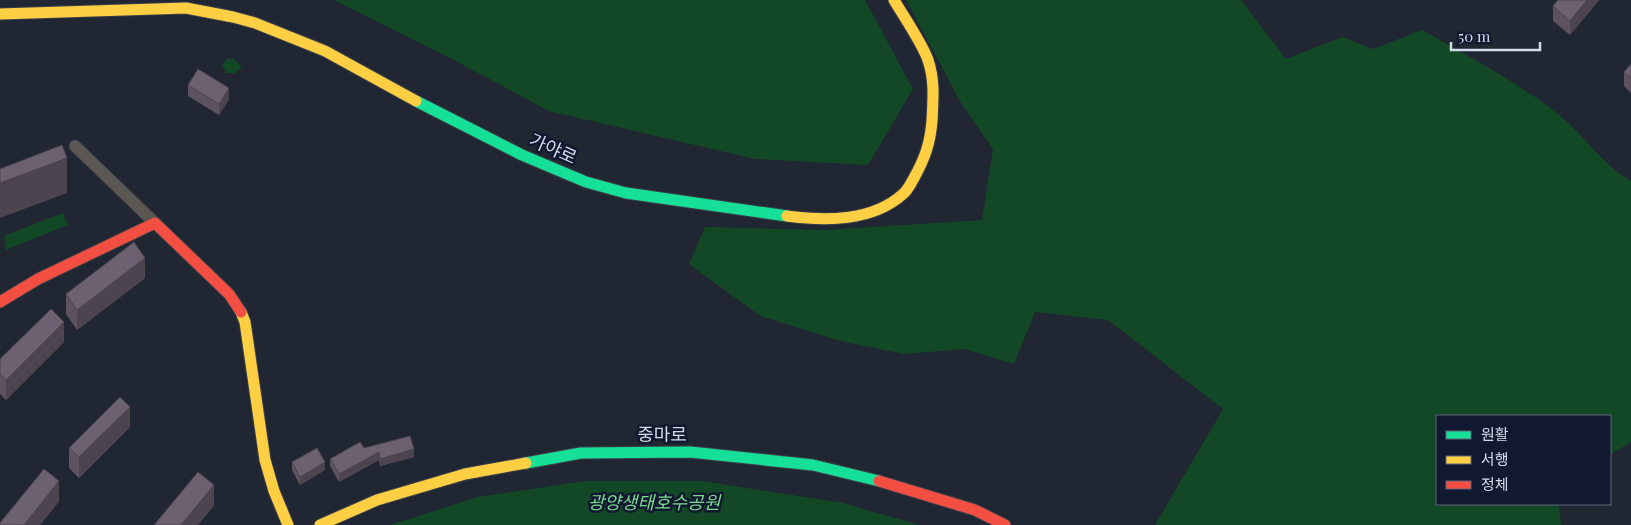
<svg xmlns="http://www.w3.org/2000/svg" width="1631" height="525" font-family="'Playfair Display','Noto Sans KR',serif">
<rect width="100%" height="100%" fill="#202632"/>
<path fill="#134826" d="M334,0H865L913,89L868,165L755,159L549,111L450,58Z
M906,0H1241L1286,59L1342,37L1373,49L1422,30C1468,56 1516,81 1558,114C1584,135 1602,164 1631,181V442L1610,455V416H1437V504H1559L1561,525H1155L1223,409L1108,320L1035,312L1014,364L964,349L904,354L844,342L760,316L689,264L705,227L826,230L982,220L993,149L961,103Z
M228,58L235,60L242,67L235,73H226L222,64Z
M63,213L68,225L6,250L4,236Z
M586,481H702L843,503L919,525H390L478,497Z"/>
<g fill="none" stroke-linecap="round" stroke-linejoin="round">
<g stroke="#3b404a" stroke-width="13">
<path id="street" d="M75,146L155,223"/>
</g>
<g stroke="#3b404a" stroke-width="13">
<path id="fast" d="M416,101L522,155L586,182L626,193L787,216
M526,463L581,453L690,452L813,465L879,481"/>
</g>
<g stroke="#3b404a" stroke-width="13">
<path id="slow" d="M0,14L186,8L233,17L255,23L325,51L416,101
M787,216C825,221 872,222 903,194C908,190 911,183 914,178C925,158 930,144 932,121C933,99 935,81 928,60C922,43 904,17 894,0
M241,312L245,322L265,460L274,491L288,525
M320,525L377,500L465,474L526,463"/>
</g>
<g stroke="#3b404a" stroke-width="13">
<path id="jam" d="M0,302L38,279L155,223L229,294L241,312
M879,481L975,510L1005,525"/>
</g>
<use href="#street" stroke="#5b5752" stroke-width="11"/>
<use href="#fast" stroke="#16e098" stroke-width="11"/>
<use href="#slow" stroke="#ffcf43" stroke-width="11"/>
<use href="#jam" stroke="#f24e42" stroke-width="11"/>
</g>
<path fill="#5d5360" d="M1599,0L1570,35L1553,21V6Z
M1631,64V93L1624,86V72Z
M188,85L229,99L219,115L188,96Z
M145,278L77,330L66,314V294Z
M64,342L6,400L0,394V359Z
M130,427L79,478L69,468V448Z
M364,448L414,457L380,466L379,460L339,482L330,466V459Z
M292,462L325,470L300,485L292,470Z"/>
<path fill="#4c444e" d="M1587,0H1599L1570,35V21Z
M229,88V99L219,115V104Z
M67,158V193L0,218V183Z
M145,258V278L77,330V310Z
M64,322V342L6,400V380Z
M130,407V427L79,478V457Z
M414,449V457L380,466V459Z
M379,452V460L339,482V474Z
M325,462V470L300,485V477Z
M59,481V502L40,525H24Z
M214,485V506L198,525H181Z"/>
<path fill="#6c6170" stroke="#4c444e" d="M1558,0H1587L1570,21L1553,6Z
M1631,64V78L1624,72Z
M198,69L229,88L219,104L188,85Z
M62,145L67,158L0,183V169Z
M134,242L145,258L77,310L66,294Z
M51,309L64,322L6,380L0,374V359Z
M120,397L130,407L79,457L69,448Z
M410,436L414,449L380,459L379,452L339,474L330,459L360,442L364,448Z
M317,448L325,462L300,477L292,462Z
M44,469L59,481L24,525H0V523Z
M198,472L214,485L181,525H154Z"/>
<g text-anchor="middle" stroke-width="5" stroke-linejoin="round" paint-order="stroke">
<g font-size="18" fill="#d4dbeb" stroke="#10192f">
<text transform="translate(553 149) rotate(24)" y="6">가야로</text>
<text x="662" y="441">중마로</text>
</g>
<g font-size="18" font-style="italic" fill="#7ad88f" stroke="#10192f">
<text x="654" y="509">광양생태호수공원</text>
</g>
</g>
<rect x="1436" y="415" width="175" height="90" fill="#10192f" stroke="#5e677a"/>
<rect x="1446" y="431" width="25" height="8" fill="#16e098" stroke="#5e677a"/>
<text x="1481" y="440" font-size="15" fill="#d4dbeb">원활</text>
<rect x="1446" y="456" width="25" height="8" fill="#ffcf43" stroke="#5e677a"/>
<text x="1481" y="465" font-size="15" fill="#d4dbeb">서행</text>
<rect x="1446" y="481" width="25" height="8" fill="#f24e42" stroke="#5e677a"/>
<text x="1481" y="490" font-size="15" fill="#d4dbeb">정체</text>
<path d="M1451 42v8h89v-8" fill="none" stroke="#d4dbeb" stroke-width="2.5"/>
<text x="1458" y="42" font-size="15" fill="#d4dbeb" stroke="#10192f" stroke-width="4" paint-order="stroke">50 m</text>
</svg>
